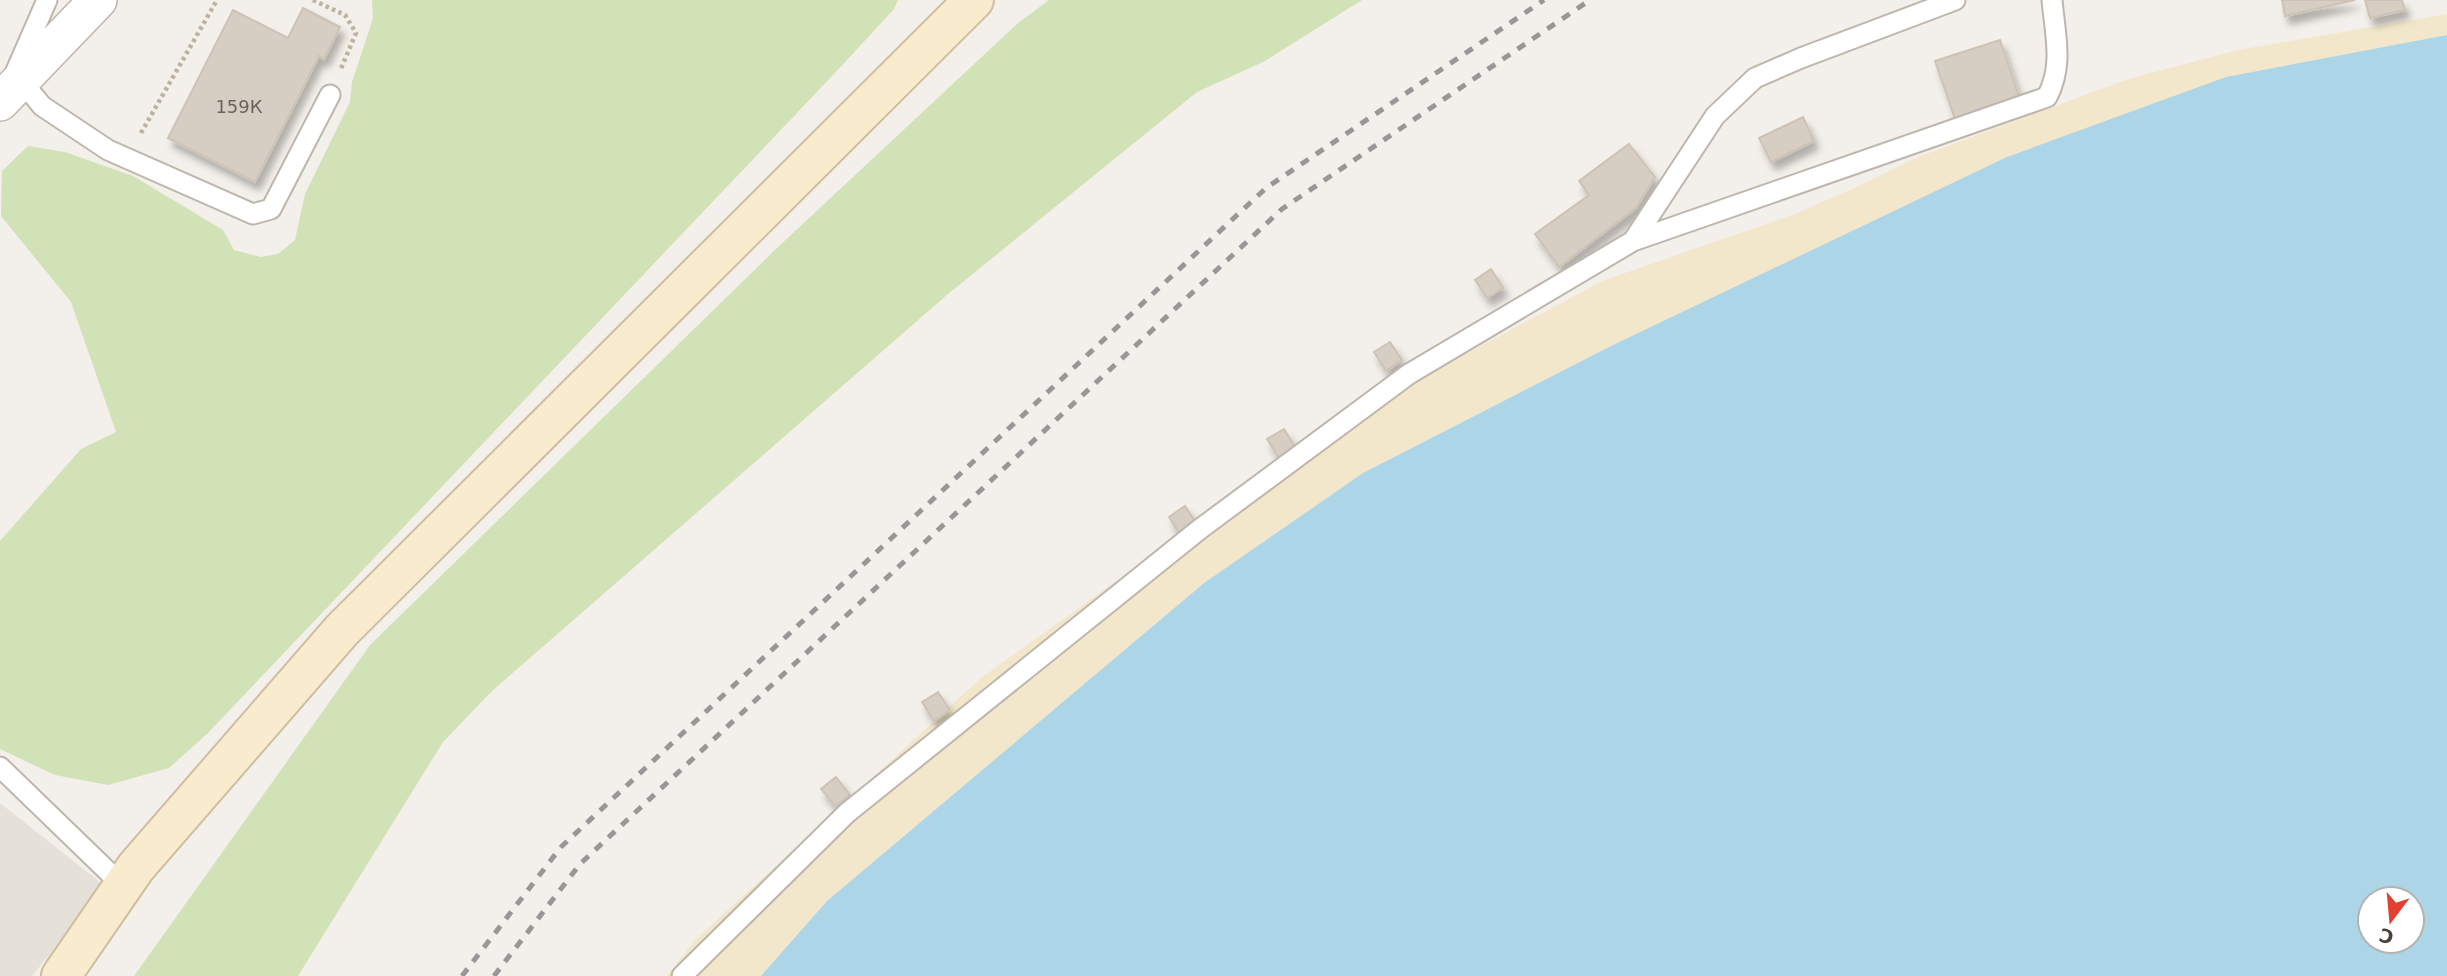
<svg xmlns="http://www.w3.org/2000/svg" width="2447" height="976" font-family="'DejaVu Sans',sans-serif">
<defs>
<filter id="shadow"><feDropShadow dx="4.5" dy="8" stdDeviation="3.5" flood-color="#0004"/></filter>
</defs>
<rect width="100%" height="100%" fill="#f3efea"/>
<path fill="#e6e1d8" d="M0,803L105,886L32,976H0Z"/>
<path fill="#d2e2b7" d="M372,0H898L894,9L834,74L208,733L169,768L108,785L55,775L0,749V541L81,449L116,432L71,302L1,216L2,171L28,146L65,152L133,176L223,230L234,250L261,257L278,254L295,240L305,194L350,102L352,82L373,18Z
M1049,0H1362L1265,61L1197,92L948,294L492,691L443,742L298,976H134L370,645L778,247L1017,24Z"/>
<path fill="#f2e7ca" d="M2447,14V35L2226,77L1611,346L1363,473L1204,583L827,901L761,976H667L695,940L981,678L1224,504L1440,368L1602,281L1795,214L1861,185L1918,157L2128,79L2238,50Z"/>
<path fill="#add5e8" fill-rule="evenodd" d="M2447,35V976H761L827,901L1204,583L1363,473L1611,346L2007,157L2226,77ZM2370,899H2412V941H2370Z"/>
<path fill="#d6cdc3" stroke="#cdc2b4" stroke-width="2" filter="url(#shadow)" d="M2282,0H2355L2285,16Z
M2365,0H2402L2405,10L2370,18Z
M303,8L340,27L324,59L319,56L255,182L168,138L233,10L288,38Z
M2000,40L2019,97L1955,119L1935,61Z
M1803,117L1814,141L1771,162L1759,138Z
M1629,144L1655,177L1636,208L1559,267L1535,234L1589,195L1579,181Z
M1491,269L1503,288L1487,298L1475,280Z
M1390,342L1402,360L1386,371L1374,352Z
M1284,429L1295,447L1279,458L1267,439Z
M1185,506L1197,524L1181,536L1169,517Z
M938,692L950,710L934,721L922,702Z
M836,777L850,795L835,806L821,789Z"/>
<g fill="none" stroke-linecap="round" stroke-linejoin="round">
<g stroke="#bdb6ad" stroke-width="23">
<path id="lane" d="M15,73L47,0
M20,79L42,106L108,150L253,214L271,209L330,95
M1633,241L2047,97C2064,65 2055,35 2052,0
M0,767L123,886
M682,976L847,813L1200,529L1409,374L1633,241L1715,116L1755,78L1801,58L1955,0"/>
</g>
<g stroke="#bdb6ad" stroke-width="40">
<path id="street" d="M0,102L98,0"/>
</g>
<g stroke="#cdbe9f" stroke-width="42">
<path id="secondary" d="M61,976L136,867L342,630L974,0"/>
</g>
<path stroke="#bdb1a0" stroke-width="4.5" stroke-dasharray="3.5 3.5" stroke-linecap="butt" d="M313,0L345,15L356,33L340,71
M141,133L217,0"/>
<use href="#lane" stroke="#fff" stroke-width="19"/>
<use href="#street" stroke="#fff" stroke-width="37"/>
<use href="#secondary" stroke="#f9ebce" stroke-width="38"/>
<path stroke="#979797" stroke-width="5" stroke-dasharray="9 9" stroke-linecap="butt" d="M462,976L561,847L1266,188L1544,0
M494,976L580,864L1282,209L1590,0"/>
</g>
<g text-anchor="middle" stroke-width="6" stroke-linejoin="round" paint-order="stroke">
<g font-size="18" fill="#6a635c">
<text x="239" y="113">159К</text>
</g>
</g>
<g transform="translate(2391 920) rotate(196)"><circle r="33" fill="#ffffff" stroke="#b5b3b0" stroke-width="2"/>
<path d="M0-5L12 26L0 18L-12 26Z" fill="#e14032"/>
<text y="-10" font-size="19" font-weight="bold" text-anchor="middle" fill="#464039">С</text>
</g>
</svg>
